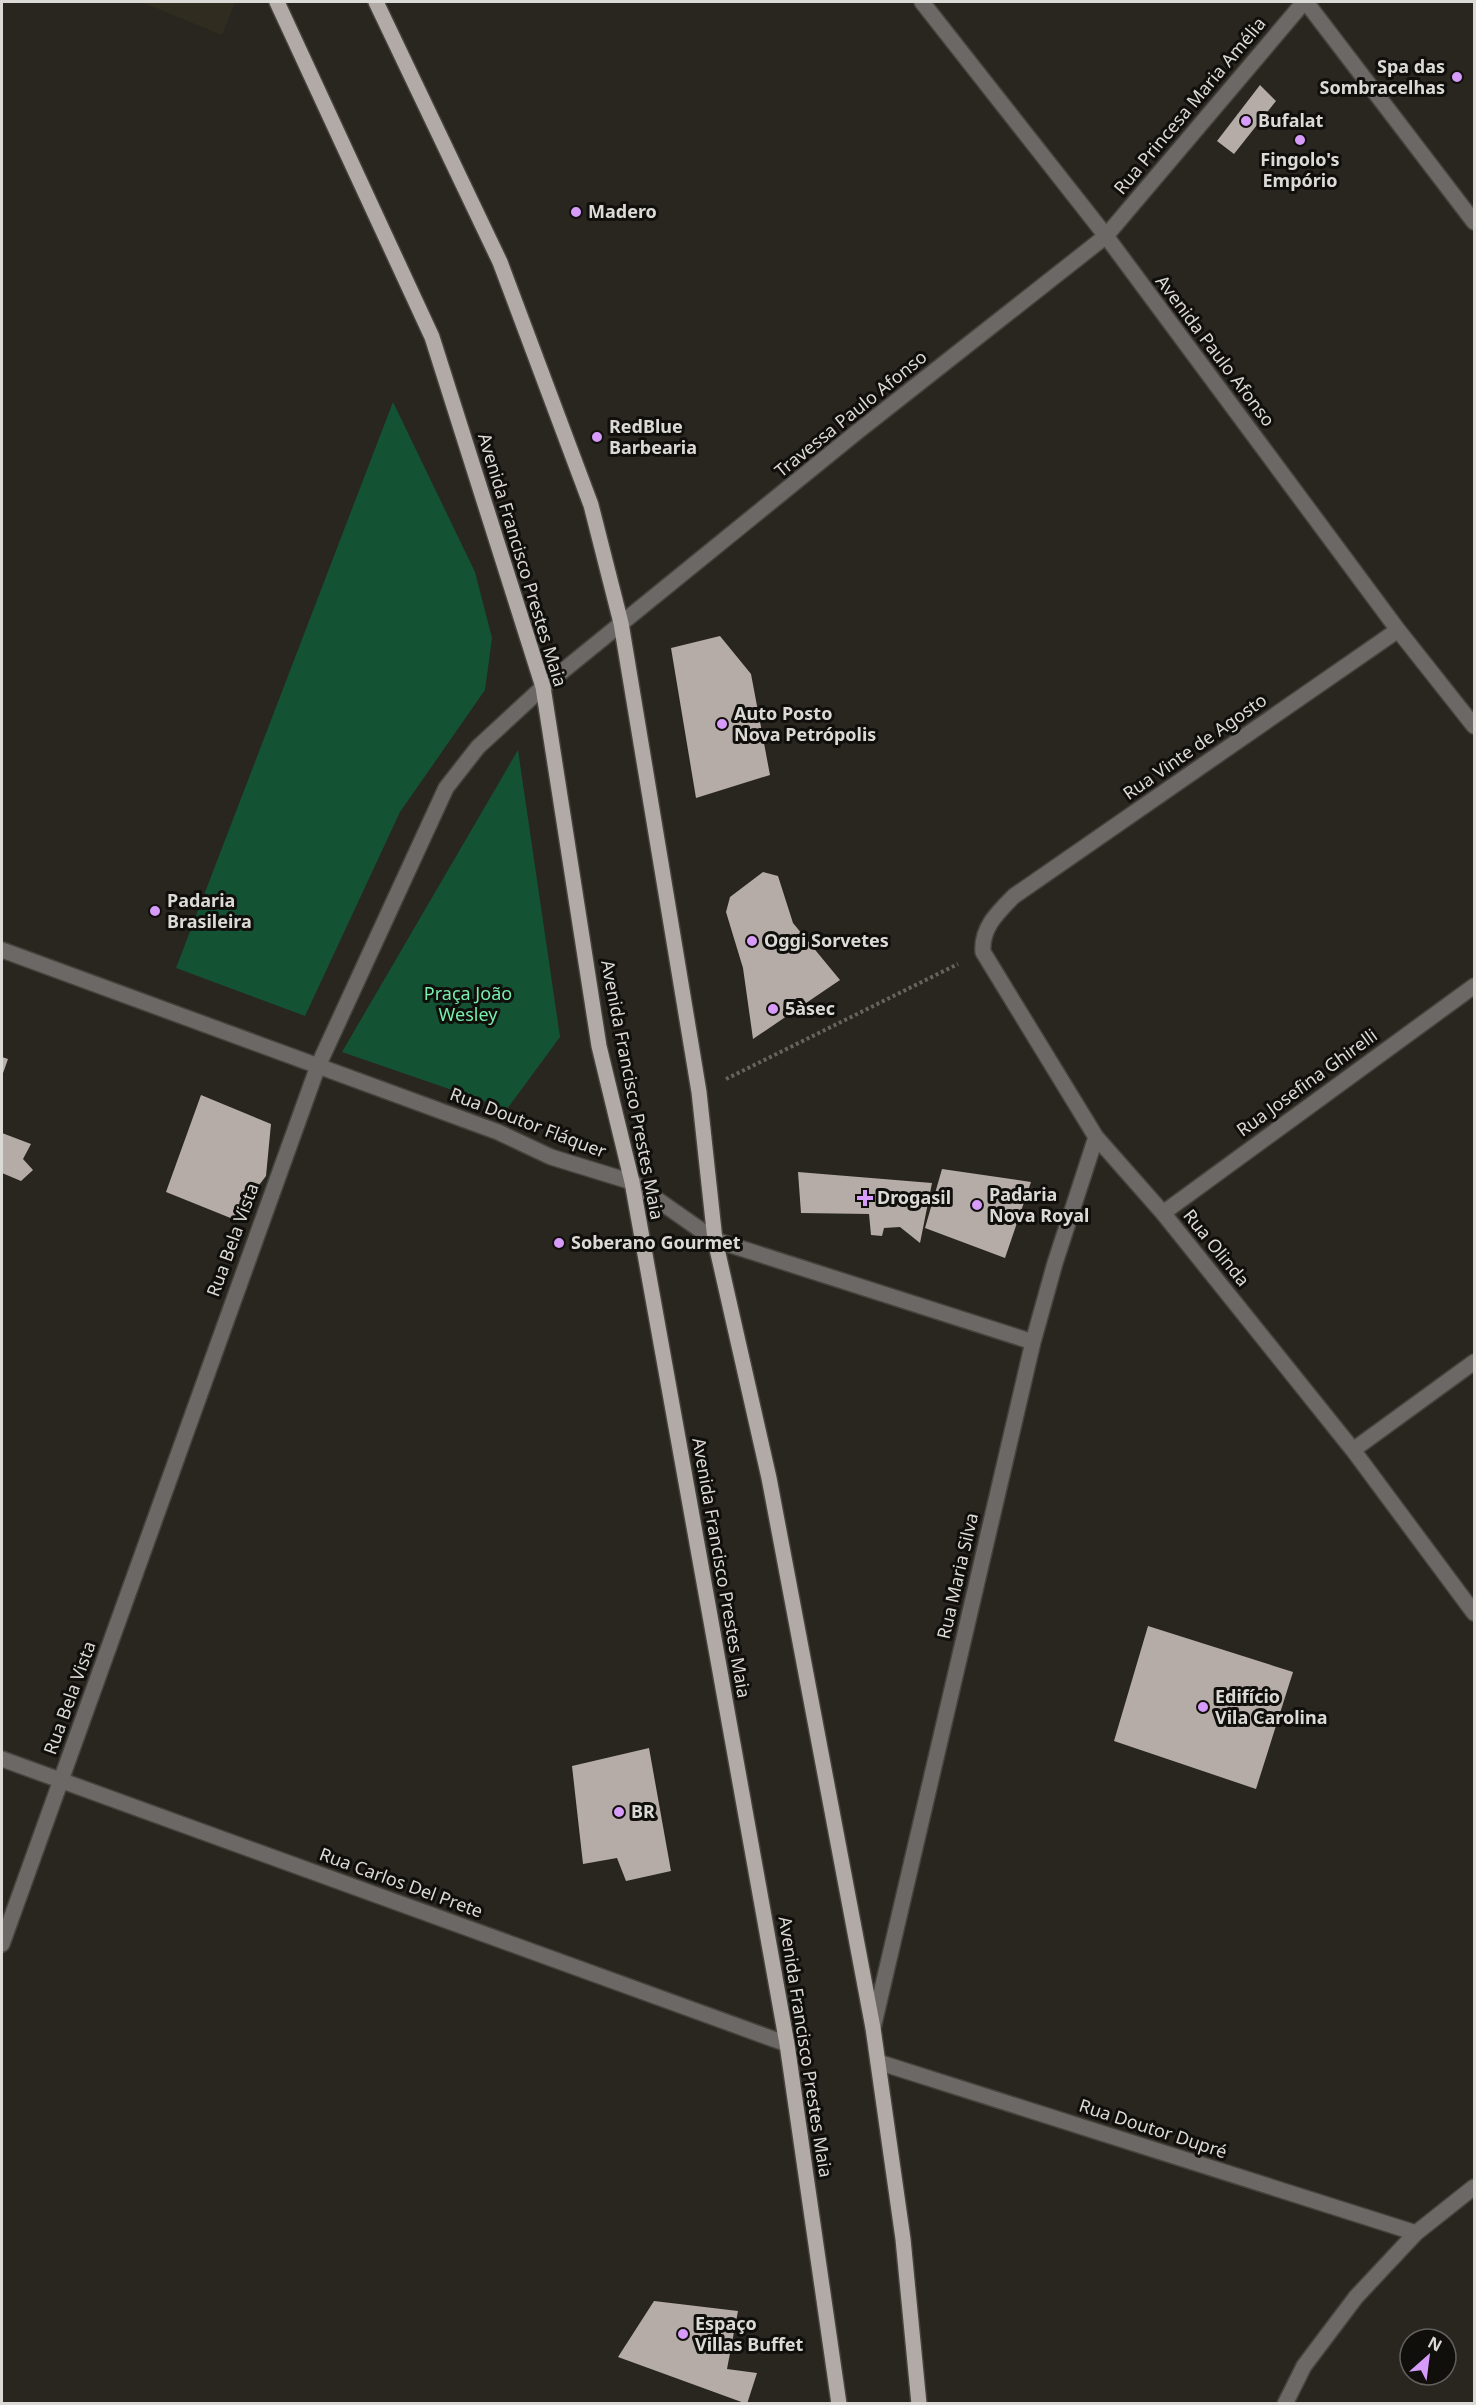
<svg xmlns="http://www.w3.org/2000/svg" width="1476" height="2405" font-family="'Noto Sans',sans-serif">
<rect width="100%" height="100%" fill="#28261f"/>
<path fill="#302c1f" d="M141,2H235L222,35Z"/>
<path fill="#145234" d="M393,402L475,572L492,638L485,690L400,812L305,1016L176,968Z
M518,750L560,1037L507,1109L342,1052Z"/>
<path fill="#b5aba7" d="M1260,85L1276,101L1234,154L1217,141Z
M720,636L751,674L770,775L696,798L671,648Z
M763,872L778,876L793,923L840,980L753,1039L743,968L726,912L730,897Z
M2,1057L8,1059L2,1076Z
M201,1095L271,1124L266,1176L233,1219L166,1192Z
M2,1133L31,1144L23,1159L33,1170L21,1181L2,1173Z
M942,1169L1031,1182L1005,1258L925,1228Z
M798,1172L932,1183L920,1243L900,1227L884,1228L882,1236L871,1235L869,1214L801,1213Z
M1148,1626L1293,1672L1256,1789L1114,1741Z
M649,1748L671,1871L626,1881L617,1858L583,1864L572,1766Z
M654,2301L738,2311L727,2369L757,2373L747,2404L618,2357Z"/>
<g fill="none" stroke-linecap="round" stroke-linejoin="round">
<g stroke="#45433c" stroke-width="18">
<path id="minor" d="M922,2L1106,236L1398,630L1474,726
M1306,2L1474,222
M1398,630L1014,896C998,912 981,928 983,952L1096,1137L1163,1213L1353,1450L1474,1613
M2,950L498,1132L551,1157L632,1182L715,1240L1033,1342
M1163,1213L1474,986
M1353,1450L1474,1362
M2,1759L787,2044
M2,1944L318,1066L446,788L478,747L543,687L857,432L1106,236L1304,2
M873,2028L1033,1342L1055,1263L1096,1137
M878,2062L1416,2233
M1285,2404L1304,2366L1356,2297L1416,2233L1474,2187"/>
</g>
<g stroke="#45433c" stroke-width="18">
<path id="major" d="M277,2L432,337L543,687L599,1046L632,1182L787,2044L839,2404
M376,2L500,262L591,505L621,623L699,1092L715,1240L769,1478L873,2028L903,2239L919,2404"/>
</g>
<path stroke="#66645e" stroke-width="4" stroke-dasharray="3 3" stroke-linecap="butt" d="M726,1079L958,964"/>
<use href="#minor" stroke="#6c6866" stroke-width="15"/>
<use href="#major" stroke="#b2aaa6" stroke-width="15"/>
</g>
<g fill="#d79bf9" stroke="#100f0c" stroke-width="2">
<circle cx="1457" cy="77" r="6"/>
<circle cx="1246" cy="121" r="6"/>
<circle cx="1300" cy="140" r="6"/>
<circle cx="576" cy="212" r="6"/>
<circle cx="597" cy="437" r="6"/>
<circle cx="722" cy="724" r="6"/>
<circle cx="155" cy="911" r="6"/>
<circle cx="752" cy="941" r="6"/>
<circle cx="773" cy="1009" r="6"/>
<path d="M862 1189h6v6h6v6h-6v6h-6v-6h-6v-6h6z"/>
<circle cx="977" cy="1205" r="6"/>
<circle cx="559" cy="1243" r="6"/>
<circle cx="1203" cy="1707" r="6"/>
<circle cx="619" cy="1812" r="6"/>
<circle cx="683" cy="2334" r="6"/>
</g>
<g text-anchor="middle" stroke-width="6" stroke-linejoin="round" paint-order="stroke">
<g font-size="18" font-weight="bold" fill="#dbdad6" stroke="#100f0c" text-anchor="start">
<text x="1445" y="73" text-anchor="end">Spa das<tspan x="1445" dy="21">Sombracelhas</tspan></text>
<text x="1258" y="127">Bufalat</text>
<text x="1300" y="166" text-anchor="middle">Fingolo's<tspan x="1300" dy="21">Empório</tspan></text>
<text x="588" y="218">Madero</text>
<text x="609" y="433">RedBlue<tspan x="609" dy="21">Barbearia</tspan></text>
<text x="734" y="720">Auto Posto<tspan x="734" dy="21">Nova Petrópolis</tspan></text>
<text x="167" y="907">Padaria<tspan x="167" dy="21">Brasileira</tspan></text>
<text x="764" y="947">Oggi Sorvetes</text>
<text x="785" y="1015">5àsec</text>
<text x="989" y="1201">Padaria<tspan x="989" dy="21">Nova Royal</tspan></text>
<text x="877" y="1204">Drogasil</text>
<text x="571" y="1249">Soberano Gourmet</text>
<text x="1215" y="1703">Edifício<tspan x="1215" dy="21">Vila Carolina</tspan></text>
<text x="631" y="1818">BR</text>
<text x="695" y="2330">Espaço<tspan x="695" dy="21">Villas Buffet</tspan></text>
</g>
<g font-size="18" fill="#dbdad6" stroke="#100f0c">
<text transform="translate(1190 106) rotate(-50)" y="6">Rua Princesa Maria Amélia</text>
<text transform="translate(1215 351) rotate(53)" y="6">Avenida Paulo Afonso</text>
<text transform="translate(851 414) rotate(-39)" y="6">Travessa Paulo Afonso</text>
<text transform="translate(522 560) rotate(73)" y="6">Avenida Francisco Prestes Maia</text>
<text transform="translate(1195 747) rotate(-35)" y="6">Rua Vinte de Agosto</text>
<text transform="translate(1307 1083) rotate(-36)" y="6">Rua Josefina Ghirelli</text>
<text transform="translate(632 1090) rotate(79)" y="6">Avenida Francisco Prestes Maia</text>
<text transform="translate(528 1123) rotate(21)" y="6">Rua Doutor Fláquer</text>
<text transform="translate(233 1240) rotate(-70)" y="6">Rua Bela Vista</text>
<text transform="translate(1216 1248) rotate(51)" y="6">Rua Olinda</text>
<text transform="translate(721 1568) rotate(80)" y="6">Avenida Francisco Prestes Maia</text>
<text transform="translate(958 1576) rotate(-77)" y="6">Rua Maria Silva</text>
<text transform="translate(70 1698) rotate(-70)" y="6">Rua Bela Vista</text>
<text transform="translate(401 1883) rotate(20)" y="6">Rua Carlos Del Prete</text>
<text transform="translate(805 2047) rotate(81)" y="6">Avenida Francisco Prestes Maia</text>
<text transform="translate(1153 2129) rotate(18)" y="6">Rua Doutor Dupré</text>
</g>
<g font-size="18" fill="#77efad" stroke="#100f0c">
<text x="468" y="1000">Praça João<tspan x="468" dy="21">Wesley</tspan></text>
</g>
</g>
<rect width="1476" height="2405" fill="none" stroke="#dbdad6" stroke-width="6"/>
<g transform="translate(1428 2357) rotate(28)"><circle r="28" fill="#100f0c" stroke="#61605d" stroke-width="1.5"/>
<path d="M0-4.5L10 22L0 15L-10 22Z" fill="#d79bf9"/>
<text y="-9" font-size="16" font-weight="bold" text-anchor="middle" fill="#dbdad6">N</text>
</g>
</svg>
